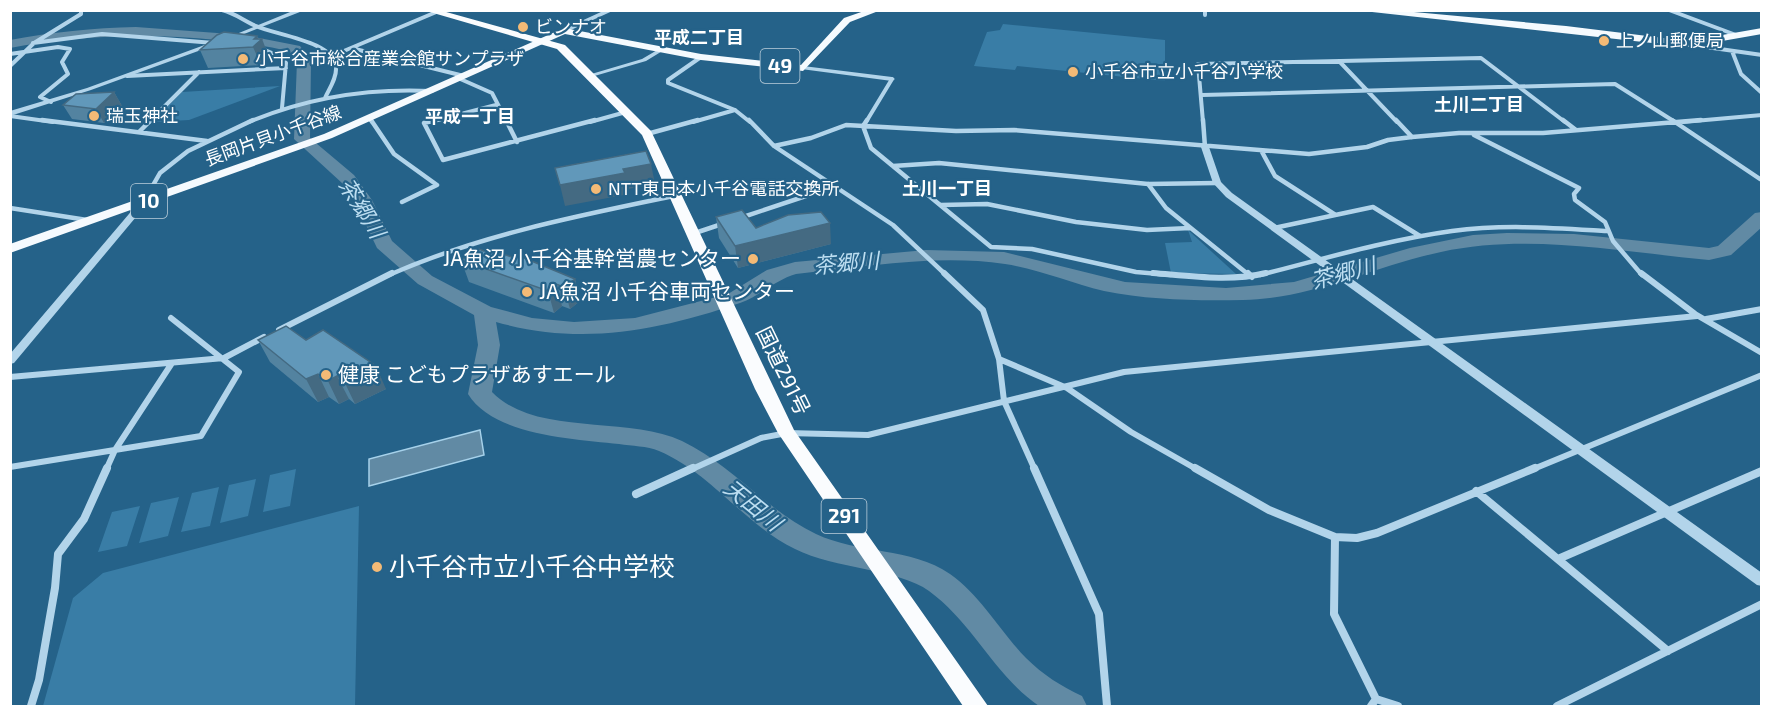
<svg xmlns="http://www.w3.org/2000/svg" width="1772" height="717" font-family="'Exo 2','Noto Sans JP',sans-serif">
<rect width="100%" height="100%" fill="#256289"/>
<path fill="#397da6" d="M1003,24L1165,40V81L1017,66L1015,70L974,66L987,32L1000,30Z
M280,86L189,120L153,122L182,92Z
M1188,230L1236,274L1171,273L1165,243L1192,242Z
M296,469L290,506L263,512L270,475Z
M256,479L248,516L220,523L229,485Z
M219,487L210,526L181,532L192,493Z
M179,497L168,536L139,543L151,503Z
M140,506L127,546L98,552L112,512Z
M359,506L355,706H43L73,598L103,573Z"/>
<path fill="#618aa4" stroke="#a6d1ea" stroke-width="1.5" d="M480,430L484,455L369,486V459Z"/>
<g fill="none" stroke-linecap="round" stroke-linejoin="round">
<path fill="#618aa4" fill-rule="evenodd" d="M136,27L244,35L300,46L311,61L310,138L354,175L372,200L392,241L432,276L491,307L532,318L574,322L635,318L728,294L767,270L795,262L926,250L1004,252L1125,282L1226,288L1294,282L1410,248L1473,235L1507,233L1574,234L1709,248L1718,246L1755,213L1762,212V227L1731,255L1709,260C1621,252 1529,233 1441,252C1374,266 1312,299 1243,300C1196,301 1149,300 1104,291C1071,283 1038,269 1005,264C936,254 865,267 796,274C775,280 760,296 740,303C657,331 581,346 496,322L500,345L492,392C536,437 627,415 682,441C732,465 766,510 816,534C858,554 911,547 950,574C981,596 1000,631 1026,658C1043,675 1061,686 1082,696L1087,706H1039C994,675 973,623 929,591C899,569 835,569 795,549C744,524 711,473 659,451C647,446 632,446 619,444C574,439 494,436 468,394L478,345L474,315L418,284L377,248L354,200L342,183L294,139L297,61L290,52C266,45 242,43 217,40C147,33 80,35 10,48V40C52,32 93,28 136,27Z"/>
<path stroke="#b2d4ea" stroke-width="4" d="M222,10C235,13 244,21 256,26C275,35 334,41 336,67C337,78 329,89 325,98
M1205,10V15
M1669,10L1736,35
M564,31L610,10
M33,43L102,34L214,43
M1692,45L1762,55
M260,48L279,56L286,63L282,108
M351,48L464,76
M1732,51L1741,74L1762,93
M10,54L58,47L70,49L62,62L68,74L40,97L51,102
M332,56L441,10
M701,57L668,80V83L735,110L750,122
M1339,61L1397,122
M10,66L34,43L81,14V10
M127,76L286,68
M458,78L492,93L507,122
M1202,95L1615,84L1675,122
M10,116L53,122
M370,119L372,122
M149,122L199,72
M249,122C306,98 370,88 432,91
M430,122L496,105
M590,122L626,112
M693,122L735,110
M866,122L892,79
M1203,122L1198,64L1481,58L1565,122
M1683,122L1762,115"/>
<path stroke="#b2d4ea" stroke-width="4.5" d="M42,120L207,141
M371,120L394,154L437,185L402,202
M436,120L424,123L443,160L595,120
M506,120L517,142
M749,120L774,146L893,225L946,275
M867,120L863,126L871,148L991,247L1032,249L1136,272L1171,275
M1203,120L1205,147
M1396,120L1412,137
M1563,120L1576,130
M1672,120L1760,179
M139,132L151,120
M647,134L698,120
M1474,135L1579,188L1574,194L1575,200L1605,222L1613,241L1642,275
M774,146L811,138L846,125L956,131L1014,130L1309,154L1367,147L1388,140L1412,137L1459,133H1543L1701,120
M1262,152L1275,176L1334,214
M893,166L939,163L1148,184L1217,183
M1148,184L1166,208L1249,275
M144,201L160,173L188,151L253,120
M941,205L987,204L1076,222L1147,230L1190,228
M10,208L87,220
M740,218L836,186
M1274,228L1373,207L1420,236
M692,234L725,223
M389,275C480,235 577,216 674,196
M1260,275C1323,259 1387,240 1452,231C1504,224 1555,228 1607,231"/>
<path stroke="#b2d4ea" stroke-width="6" d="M944,273L983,310L999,359L1004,401L1035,470
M1153,273C1190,276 1230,282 1266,273
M1248,273L1252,277
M1641,273L1695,314L1762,353
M1706,319L1762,309
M279,330L392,273
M999,359L1067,388L1131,432L1198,470
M10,377L224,358L264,337
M10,467L201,436L239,372L171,318
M106,470L115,450L172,363
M690,470L761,438L787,433L868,435L1124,372L1697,316
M1531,470L1762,375"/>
<path stroke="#b2d4ea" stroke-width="8" d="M1034,468L1099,614L1107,706
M1195,468L1269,510L1335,537L1357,538L1377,533L1535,468
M1476,491L1668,651
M636,494L693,468
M1335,537L1334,614L1376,699L1398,706
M1558,559L1762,471
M31,706L39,680L55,588L58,554L84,519L107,468
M1371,706L1376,699
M1557,706L1762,604"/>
<path fill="#b2d4ea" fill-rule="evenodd" d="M295,10H305L239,36L234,35Z
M210,43L213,45L212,46L91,90L10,116V111L87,88Z
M659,49L664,50L646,61L591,77L588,75L642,59Z
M803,66L892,77L895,79L892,81L801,69V67Z
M1202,145H1205L1209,147L1221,182L1232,193L1762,573V586L1757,585L1226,197L1213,183L1201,147Z
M143,200L147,203L146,205L14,363L10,364V354L140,201Z"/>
<path fill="#f5fafe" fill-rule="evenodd" d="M867,10H881L850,22L803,71L701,60L565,34L332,138L10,253V244L324,134L564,28L701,54L801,65L844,18Z
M1354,10H1392L1566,26L1688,41L1762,28V34L1688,47Z"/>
<path fill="#fafcfe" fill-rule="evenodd" d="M423,10H439L565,45L651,131L794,430L988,706H963L778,433L755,389L642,135L557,49Z"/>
</g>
<path fill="#5383a0" d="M257,36L258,39H262L269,57L261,65L208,68L200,50Z
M114,92L122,106L104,123L72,119L63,105Z
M716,217L756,228L831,244L738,268L719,238Z
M461,260L575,279L580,301L570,309L562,306L554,313L469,282Z
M258,340H306L386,389L355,404L349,399L339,404L329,397L318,402L270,362Z"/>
<path fill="#446a82" d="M257,36L259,42L262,39L269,57L261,65L253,47L254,39Z
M114,92L122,106L104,123L96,109Z
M651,164L655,184L628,189L629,194L565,206L560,185L623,169Z
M830,223L831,244L738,268L735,246Z
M575,279L580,301L570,309L564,287Z
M556,284L562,306L554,313L548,291Z
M376,366L386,389L355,404L344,381Z
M318,374L329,397L318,402L306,379Z
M337,376L349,399L339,404L328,381Z"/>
<path fill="#6198ba" stroke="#446a82" stroke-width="1.5" d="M224,32L257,36L254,39H262L253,47L200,50L217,35Z
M114,92L96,109L63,105L76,94Z
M646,151L651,164L623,169L625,173L560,185L555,168Z
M742,210L756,228L788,215L821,212L830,223L735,246L716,217Z
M487,248L514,258L517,255L575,279L564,287L556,284L548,291L461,260L479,249L484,251Z
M286,326L306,340L323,330L376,366L344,381L337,376L328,381L318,374L306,379L258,340Z"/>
<g fill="#f3ba76" stroke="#256289" stroke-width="2">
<circle cx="523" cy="27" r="6"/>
<circle cx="1604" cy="41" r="6"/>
<circle cx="243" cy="59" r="6"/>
<circle cx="1073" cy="72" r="6"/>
<circle cx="94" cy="116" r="6"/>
<circle cx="596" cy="189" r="6"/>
<circle cx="753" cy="259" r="6"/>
<circle cx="527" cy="292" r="6"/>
<circle cx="326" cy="375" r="6"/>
<circle cx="377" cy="567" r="6"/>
</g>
<g text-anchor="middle" stroke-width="4.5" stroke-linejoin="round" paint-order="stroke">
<g font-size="18" fill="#fff" stroke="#256289" text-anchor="start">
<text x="535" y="33">ビンナオ</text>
<text x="1616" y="47">上ノ山郵便局</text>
<text x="255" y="65">小千谷市総合産業会館サンプラザ</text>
<text x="1085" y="78">小千谷市立小千谷小学校</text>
<text x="106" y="122">瑞玉神社</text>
<text x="608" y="195">NTT東日本小千谷電話交換所</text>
</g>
<g font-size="18" font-weight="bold" fill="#fff" stroke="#256289">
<text x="699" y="44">平成二丁目</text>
<text x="1479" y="111">土川二丁目</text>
<text x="470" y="123">平成一丁目</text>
<text x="947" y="195">土川一丁目</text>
</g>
<g font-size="18" fill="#fff" stroke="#256289">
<text transform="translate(273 136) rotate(-20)" y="6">長岡片貝小千谷線</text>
</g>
<g fill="#256289" stroke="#bed0dc" stroke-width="1.5">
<rect x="760.5" y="49" width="39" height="34" rx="4.5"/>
<rect x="131" y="184" width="36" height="34" rx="4.5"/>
<rect x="821.5" y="499" width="45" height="34" rx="4.5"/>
</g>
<g font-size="20" font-weight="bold" fill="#fff">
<text x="780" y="73">49</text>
<text x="149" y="208">10</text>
<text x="844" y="523">291</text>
</g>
<g font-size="21" fill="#fff" stroke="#256289" text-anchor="start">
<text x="741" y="266" text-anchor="end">JA魚沼 小千谷基幹営農センター</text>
<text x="539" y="299">JA魚沼 小千谷車両センター</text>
<text x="338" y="382">健康 こどもプラザあすエール</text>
</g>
<g font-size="21" fill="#fff" stroke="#256289">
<text transform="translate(783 371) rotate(64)" y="7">国道291号</text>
</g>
<g font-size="22" font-style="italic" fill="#bddef1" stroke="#256289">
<text transform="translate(362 208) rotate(58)" y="8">茶郷川</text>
<text transform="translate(846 263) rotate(-5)" y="8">茶郷川</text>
<text transform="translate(1343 273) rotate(-15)" y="8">茶郷川</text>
<text transform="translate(753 505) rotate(39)" y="8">天田川</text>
</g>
<g font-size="26" fill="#fff" stroke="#256289" text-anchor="start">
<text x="389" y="576">小千谷市立小千谷中学校</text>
</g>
</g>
<rect width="1772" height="717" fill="none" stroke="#ffffff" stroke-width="24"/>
</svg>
